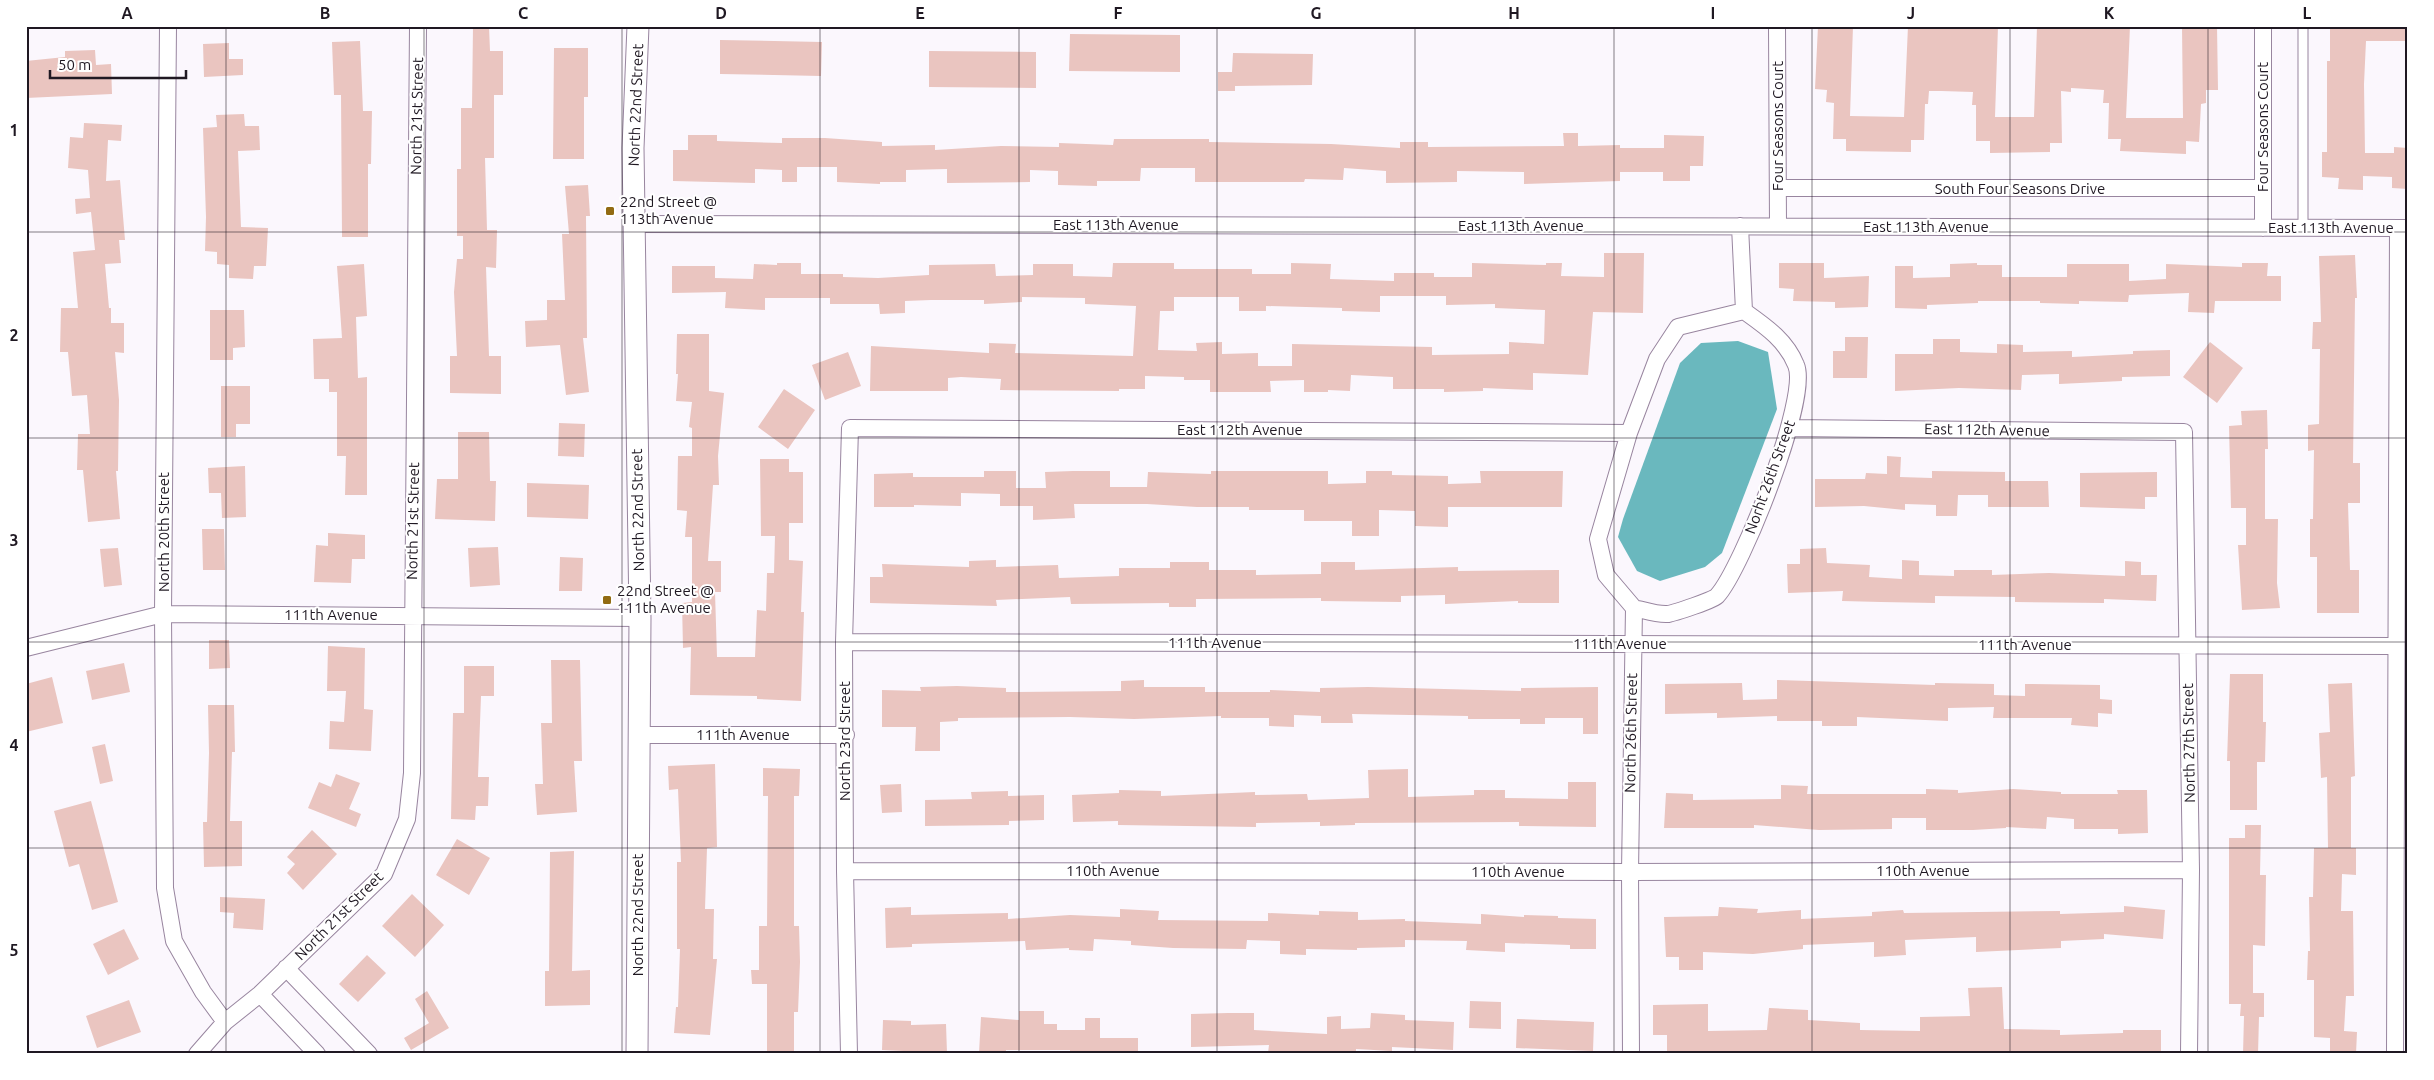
<svg xmlns="http://www.w3.org/2000/svg" width="2434" height="1080" font-family="Ubuntu,sans-serif">
<rect width="100%" height="100%" fill="#fbf7fd"/>
<path fill="#6ab8be" d="M1738,341L1768,352L1777,409L1722,553L1705,567L1660,581L1637,571L1618,537L1623,519L1680,363L1701,343Z"/>
<path fill="#eac5c0" fill-rule="evenodd" d="M473,26H489L490,51H503V95H494V158H485L487,230H497L496,268L486,267L489,356H501V394L450,393V356H457L454,292L457,259H463V236H457V169H461V108H472Z
M1818,26H1853L1850,116L1904,117L1908,26L1963,28V26H1998L1995,117H2034L2037,26L2094,28V26H2130L2126,118H2183L2182,26H2217L2218,90H2206V103L2201,104L2199,142L2186,141V154L2120,151L2121,139H2108L2109,103H2103L2104,90L2071,88V92L2061,91L2062,143H2050V152L1990,153V141H1976V105H1972L1973,92L1941,91H1929L1928,104H1925L1924,140H1911V152L1846,151V139H1833L1834,103L1826,102L1827,90L1815,89Z
M2330,26H2408V41H2366L2364,84L2365,153H2394V147L2408,148V189L2392,188V177L2363,176V190L2338,189L2339,178L2322,177V152H2327V61H2330Z
M1070,34L1180,35V72L1069,71Z
M720,40L822,42L821,76L720,74Z
M360,41L363,111H372L371,164H368V237H342L341,95H334L332,42Z
M229,43V59H243V75L204,77L203,44Z
M554,48H588V97H584V159H553Z
M95,50L96,65L111,64L112,94L26,98V61L65,57V51Z
M929,51L1036,52V88L929,87Z
M1233,53L1313,54L1312,85L1235,86V91H1218V72H1232Z
M244,114L245,126H259L260,150L238,151L241,227L268,228L266,266H254L253,279L229,278V265L217,264V252L205,251L206,217L203,128L217,127L216,115Z
M84,123L122,125L121,141L108,140L106,181L120,180L125,240H119L121,263L105,264L109,308H111V323H124V353L115,352L119,400L118,471H116L120,519L88,522L83,470H77L78,434H90L87,395L72,396L68,352H60L61,308H78L73,252L95,250L91,212L76,214L75,199L90,198L88,170L68,168L70,137L83,138Z
M1563,133H1578V146L1620,145V148H1664V135L1704,136L1703,166H1690V181H1663V172H1620V181L1524,184V172L1457,171V182L1386,183V171L1344,168L1343,180L1305,179L1304,182H1195V168H1141L1140,181H1097V186L1058,185V171L1030,170V182L947,183V169L906,170V182H880V184L837,182V167H797V182H782V170L755,169V183L673,181V150H688V135H717V141L782,143V138H825L882,142V146L935,145V150L1001,146L1059,147V143L1113,145L1114,139H1209V142L1331,144L1400,148V142H1428V147L1564,146Z
M588,185L590,216H586L587,338H583L589,392L566,395L560,345L526,347L525,321L547,320V300H565L562,234H569L565,186Z
M1604,253H1644L1643,313L1593,312L1588,375L1533,373V390L1483,388V391L1444,392V389H1393V377L1351,375L1350,391L1328,390V392H1304V380L1270,381L1271,392H1210V380H1184V377L1145,376V389H1119V391L1000,390L1001,379L961,377L948,378V391H870L871,346L989,353V343L1016,344L1015,353L1133,356L1136,306L1085,304V298L1022,297V302L984,304V300H931L905,301V313L880,314L879,304H830V298H765V310L725,308L726,292L672,293V266H715V278L753,279L754,264L777,265V263H801V274H843V277L878,278L929,275V265L995,264L996,276L1033,275V264H1073V276L1112,277L1113,263H1174V269H1252V274H1291V263L1331,264L1330,279L1394,281V273H1434V277H1472V263L1546,265V263H1562L1561,276L1604,277ZM1380,296H1446V305L1495,304V308L1545,310L1544,344L1509,342V354L1432,355V347L1292,344V366H1258V353L1222,354V342L1196,343L1197,351L1158,350L1160,311H1174V297H1239V311H1266V306L1342,308V311L1380,312Z
M2355,255L2357,298H2355L2353,463H2360V503H2348L2350,570H2359V613H2317V557H2310V519H2313L2314,450L2308,451V425L2319,424L2320,349H2312L2313,322H2321L2319,256Z
M1779,263H1824V278L1869,276L1868,307L1835,308V302L1793,301L1794,289L1779,288Z
M1977,263V265H2002V277H2067V264H2129V281L2166,279V264L2242,267V263H2268L2267,276H2281V301H2215L2214,313L2188,312L2189,293L2129,295L2128,302L2079,301V304L2040,303V301H1978V303L1927,305V309L1895,308V266H1913V278L1950,277V264Z
M364,264L367,316L356,317L358,378L367,377V495H345L346,456H337V392H329V379H314L313,339L342,338L337,266Z
M210,310H244L245,347L233,348V360H210Z
M677,334H709V391L724,393L718,456L719,485H713L708,561H721V592H715L717,657H755L757,610L766,611L767,573H774L775,536H761L760,459H789V472H803V523H789V560L803,561L801,612H804L801,701L757,699V696L690,695L691,647L683,648L682,603L692,602V537H685L687,511L677,510L678,456H692V428L689,427L692,402L676,401L678,374H676Z
M1845,337H1868L1867,378H1833V351H1845Z
M1933,339H1960V352L1997,353V344L2023,345V352L2072,351V357L2133,354V351L2170,350V376L2122,377V381L2059,384V374L2022,375L2021,390L1959,388L1895,391V354H1933Z
M2210,342L2243,368L2217,403L2183,377Z
M848,352L861,386L825,400L812,365Z
M221,386H250V424H236V437H221Z
M784,389L815,410L788,449L758,427Z
M2267,410L2268,449H2265V519H2278L2277,583L2280,608L2242,610L2238,545H2246V508H2231L2229,426L2242,425L2241,411Z
M559,423L585,424L584,457L558,456Z
M458,432H489L490,481H496L495,521L435,519L437,479H458Z
M1887,456L1901,457L1900,477L1932,478V471L2005,472V481H2048L2049,507H1988V495H1958L1957,516H1936V505L1905,504V510L1864,506L1815,507V479H1865L1866,473L1887,474Z
M245,466L246,517L222,518L221,493H209L208,468Z
M984,471H1016V488H1046L1045,472L1073,471H1110V487H1147L1148,472L1211,474V471H1328V484L1366,483V471H1392V475L1448,476V484L1481,483L1480,471H1563L1562,507H1448V527L1415,526V511L1379,510V536H1352V521H1304V510H1249V507H1197L1147,504H1074L1075,518L1033,520V506H1000V494L961,493V506L914,505V507H874V474L913,473V477H984Z
M2157,472V497H2145V509L2080,507V473Z
M527,483L589,485L588,519L527,517Z
M202,529H224L225,570H203Z
M328,533L365,535V559H352L351,583L314,582L316,545L328,546Z
M498,547L500,585L470,587L468,548Z
M118,548L122,585L104,587L100,549Z
M1826,548L1827,563L1870,565L1869,577L1902,579V560L1919,561V575L1954,576V570H1992V575L2049,573L2125,576V561L2141,562V575H2157L2156,601L2104,599V603L2015,602V597L1935,596V603L1881,602L1842,601L1843,591L1788,593L1787,564H1800V549Z
M560,557L583,558L582,591H559Z
M996,560V567L1058,565L1059,578L1119,576V568H1170V562H1209V570H1256V575L1321,574V562H1355V570L1458,567V571L1559,570V603H1518V601L1445,604V595L1401,596V602L1321,601V598L1196,599V607H1169V603L1071,604L1070,597L996,600L997,606L870,603V577H883L882,564L969,567V561Z
M209,640H229L230,668L209,669Z
M328,646L365,648L364,709L373,710L371,751L329,749L330,721L344,722L346,691H327Z
M551,660H580L582,761H574L577,812L537,815L535,784H543L541,723H552Z
M124,663L130,692L92,700L86,671Z
M464,666H494V696H481L478,777H489L488,806H476L475,820L451,819L453,713H464Z
M2230,674H2263V722H2266L2265,762H2257V810H2230V761H2227Z
M52,677L63,723L26,732V684Z
M1144,680V687H1205V692H1270V690L1320,692V688L1368,687L1521,691V688L1598,687V734H1583V718H1545V724H1520V719H1468V716L1352,714L1353,723H1321V716L1294,715V727L1269,726V718H1221V716L1134,719L1070,717L958,718V721L940,722V751H915L916,727H882V690L921,691L920,687L957,686L1006,688V692L1121,691V681Z
M1777,680L1935,685V683L1994,684V695L2025,696V684L2100,685V699L2112,700V714L2098,713V727L2071,725L2072,718H1993L1994,707L1948,708V721L1857,717V726H1822V721H1777V716L1717,718V713L1665,714V684L1742,683L1743,700L1777,699Z
M2352,683L2355,776L2351,777V848H2356V875L2342,874L2341,911H2353L2354,996H2346L2344,1031L2357,1032L2356,1054L2330,1053V1038L2314,1037V980H2307L2308,951H2310L2309,897H2313L2314,848H2328L2327,777L2321,778L2319,733L2330,732L2328,684Z
M208,705H234L235,752H232L230,821H242V866L204,867L203,822H207L209,753Z
M105,744L113,781L100,784L92,747Z
M715,764L717,847L707,848L705,909H714L713,959H717L710,1035L674,1033L676,1007H678L680,949H677V862H681L678,789L669,790L668,766Z
M763,768L800,769L799,796H794V926H799L800,962L798,1012H794V1054H767V984H752L751,970H759V926H767L768,796H763Z
M1408,769V797L1474,795V790H1505V798L1568,799V782H1596V827L1519,826V822L1355,823V825L1320,826V822L1256,823V827L1118,825V821L1073,822L1072,795L1119,793V790L1161,791V796L1255,792V795L1307,794L1308,800L1369,798L1368,770Z
M336,774L360,783L349,809L361,814L356,827L308,808L319,782L331,787Z
M901,784L902,812L882,813L880,785Z
M1781,785L1808,786L1807,794H1926V789L1958,790V793L2013,789L2061,792V794H2118L2117,790H2147L2148,833L2118,834V829H2074V819L2047,817L2046,829L2006,827V828L1973,830H1926V818H1892V829L1819,830L1754,825V828H1664L1666,793L1693,794V800L1781,799Z
M1008,791V796L1044,795V820L1009,821V825L925,826V800L972,799L971,792Z
M91,801L118,902L92,910L79,864L69,867L54,811Z
M2245,825H2261L2260,875H2266L2265,946L2253,945V993H2264V1017H2259L2258,1054H2243L2244,1016H2240L2241,1004H2229V838H2245Z
M312,830L337,854L303,890L287,873L295,864L287,857Z
M457,839L490,858L469,895L436,875Z
M574,851L572,971L590,970V1005L545,1006V971H549L550,852Z
M412,894L444,925L415,957L382,926Z
M220,897L265,899L263,930L233,928L234,913L220,912Z
M2124,906L2165,910L2163,939L2104,934V939L2061,941V948L1976,952V937L1905,940L1906,955L1874,957V942L1803,945V949L1753,954L1703,952V970H1679V957H1666L1664,917L1718,916L1719,907L1758,909L1757,913L1801,910V919L1872,916V912L1903,910L1904,913L2060,911V914L2124,912Z
M911,907V915L1008,913V919L1070,915L1120,917V909L1159,911L1158,920L1268,921V913L1319,915V911L1358,912V920L1405,919V921L1481,924V914L1524,917V915L1558,916V918L1596,919V949H1570V945L1505,943V952L1466,950L1467,941L1405,940V947L1357,948V950L1306,949V955L1280,954V941L1247,940L1246,949L1173,948L1131,945V941L1094,939L1093,951L1069,950V948L1026,950L1025,941L912,944V947L886,948L885,908Z
M124,929L139,959L108,975L93,944Z
M367,955L386,973L358,1002L339,984Z
M2002,987L2004,1029L2060,1030V1035L2123,1033V1030H2161V1054H1667V1035H1653V1005L1708,1004V1031L1767,1030L1769,1008L1808,1010V1020L1860,1023V1030L1920,1031V1017L1970,1016L1968,988Z
M427,991L449,1028L411,1050L404,1038L429,1023L415,999Z
M129,1000L141,1032L97,1048L86,1016Z
M1470,1001L1501,1002V1029L1469,1028Z
M1019,1011H1044V1024H1057V1030H1085V1018H1100V1038H1138V1054H1070V1050H1006V1054L979,1053L981,1017L1019,1020Z
M1228,1013H1254V1030L1327,1034V1017L1341,1016V1029L1370,1028L1371,1013L1405,1015V1020L1454,1022L1453,1050L1392,1047V1051L1356,1049V1054H1285L1268,1053L1269,1045L1191,1047V1014Z
M1517,1019L1594,1022L1593,1051L1516,1048Z
M883,1020L911,1021V1025L946,1024L947,1053L882,1050Z"/>
<g fill="none" stroke-linecap="round" stroke-linejoin="round">
<g stroke="#98859f" stroke-width="11">
<path id="service" d="M2303,26V228"/>
</g>
<g stroke="#98859f" stroke-width="18">
<path id="minor" d="M168,26L163,614L165,888L174,941L203,992L225,1022
M1777,26L1778,226
M2263,26V228
M1778,188H2263
M633,224L2408,228
M1790,428L2184,432L2191,870L2189,1054
M1634,608C1644,610 1657,615 1668,614C1674,613 1714,600 1717,596C1742,569 1810,397 1796,365C1786,340 1765,326 1744,311L1740,226
M844,642L2396,646
M26,648L163,614L640,618
M640,735H846
M845,871L1630,872L2191,870
M286,968L369,1054
M260,994L317,1054
M197,1054L225,1022L260,994L384,874L407,819L412,773L418,26
M849,1054L845,871L844,642L850,428L1629,433
M1631,1054L1630,872L1634,608L1606,575L1598,539L1629,433L1657,359L1678,327L1744,311
M2395,1054L2398,228"/>
</g>
<g stroke="#98859f" stroke-width="23">
<path id="tertiary" d="M637,1054L640,618L633,148L638,26"/>
</g>
<use href="#service" stroke="#fff" stroke-width="9"/>
<use href="#minor" stroke="#fff" stroke-width="16"/>
<use href="#tertiary" stroke="#fff" stroke-width="21"/>
</g>
<path fill="none" stroke="#1f1822" stroke-width="1" stroke-opacity="0.55" d="M226,26V1054M424,26V1054M622,26V1054M820,26V1054M1019,26V1054M1217,26V1054M1415,26V1054M1614,26V1054M1812,26V1054M2010,26V1054M2208,26V1054M26,232H2408M26,438H2408M26,642H2408M26,848H2408"/>
<g fill="#926b13" stroke="#fff" stroke-width="2">
<rect x="605" y="206" width="10" height="10" rx="2.5"/>
<rect x="602" y="595" width="10" height="10" rx="2.5"/>
</g>
<g text-anchor="middle" stroke-width="4" stroke-linejoin="round" paint-order="stroke">
<g font-size="15" fill="#1f1822" stroke="#fff">
<text transform="translate(636 105) rotate(-88)" y="5">North 22nd Street</text>
<text transform="translate(417 116) rotate(-89)" y="5">North 21st Street</text>
<text transform="translate(1778 126) rotate(-90)" y="5">Four Seasons Court</text>
<text transform="translate(2263 127) rotate(-90)" y="5">Four Seasons Court</text>
<text x="2020" y="194">South Four Seasons Drive</text>
<text x="1116" y="230">East 113th Avenue</text>
<text x="1521" y="231">East 113th Avenue</text>
<text x="1926" y="232">East 113th Avenue</text>
<text x="2331" y="233">East 113th Avenue</text>
<text x="1240" y="435">East 112th Avenue</text>
<text transform="translate(1987 430) rotate(1)" y="5">East 112th Avenue</text>
<text transform="translate(1770 477) rotate(-70)" y="5">Norht 26th Street</text>
<text transform="translate(638 510) rotate(-91)" y="5">North 22nd Street</text>
<text transform="translate(413 521) rotate(-89)" y="5">North 21st Street</text>
<text transform="translate(164 532) rotate(-90)" y="5">North 20th Street</text>
<text x="331" y="620">111th Avenue</text>
<text x="1215" y="648">111th Avenue</text>
<text x="1620" y="649">111th Avenue</text>
<text x="2025" y="650">111th Avenue</text>
<text transform="translate(1631 733) rotate(-89)" y="5">North 26th Street</text>
<text x="743" y="740">111th Avenue</text>
<text transform="translate(845 741) rotate(-90)" y="5">North 23rd Street</text>
<text transform="translate(2189 743) rotate(-91)" y="5">North 27th Street</text>
<text x="1113" y="876">110th Avenue</text>
<text x="1923" y="876">110th Avenue</text>
<text x="1518" y="877">110th Avenue</text>
<text transform="translate(638 915) rotate(-90)" y="5">North 22nd Street</text>
<text transform="translate(339 916) rotate(-45)" y="5">North 21st Street</text>
</g>
<g font-size="15" fill="#1f1822" stroke="#fff" text-anchor="start">
<text x="620" y="207">22nd Street @<tspan x="620" dy="17">113th Avenue</tspan></text>
<text x="617" y="596">22nd Street @<tspan x="617" dy="17">111th Avenue</tspan></text>
</g>
</g>
<rect width="2434" height="1080" fill="none" stroke="#ffffff" stroke-width="55"/>
<path d="M50 70v8h136v-8" fill="none" stroke="#1f1822" stroke-width="2.5"/>
<text x="58" y="70" font-size="15" fill="#1f1822" stroke="#ffffff" stroke-width="4" paint-order="stroke">50 m</text>
<rect x="28" y="28" width="2378" height="1024" fill="none" stroke="#1f1822" stroke-width="2"/>
<g font-size="16" text-anchor="middle" font-weight="bold" fill="#1f1822">
<text x="127" y="19">A</text>
<text x="325" y="19">B</text>
<text x="523" y="19">C</text>
<text x="721" y="19">D</text>
<text x="920" y="19">E</text>
<text x="1118" y="19">F</text>
<text x="1316" y="19">G</text>
<text x="1514" y="19">H</text>
<text x="1713" y="19">I</text>
<text x="1911" y="19">J</text>
<text x="2109" y="19">K</text>
<text x="2307" y="19">L</text>
<text x="14" y="136">1</text>
<text x="14" y="341">2</text>
<text x="14" y="546">3</text>
<text x="14" y="751">4</text>
<text x="14" y="956">5</text>
</g>
</svg>
